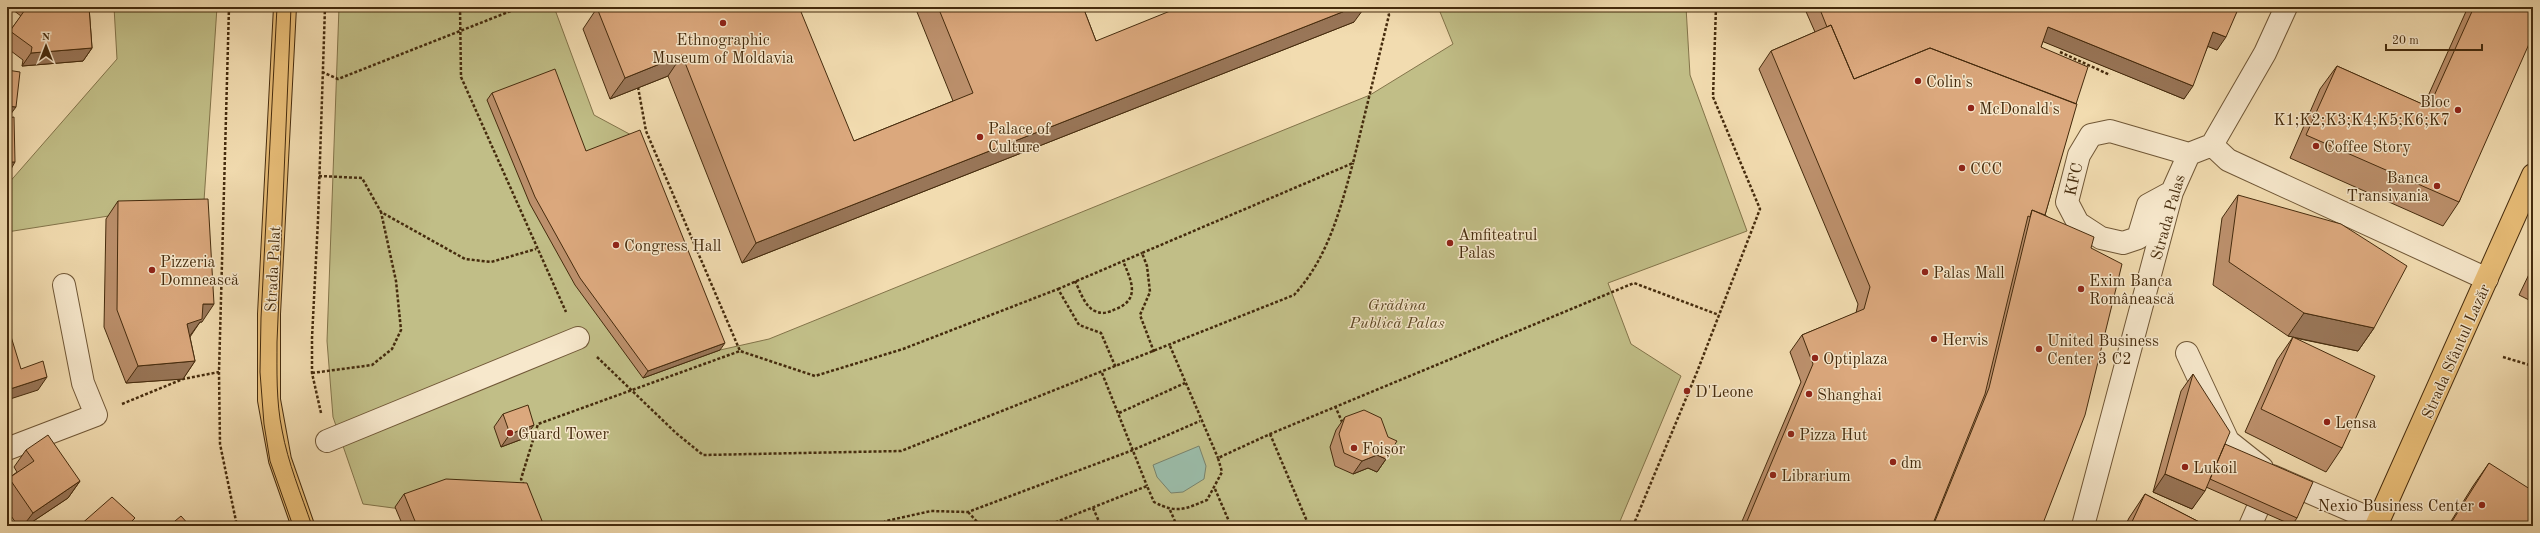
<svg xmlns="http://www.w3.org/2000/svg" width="2540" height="533" font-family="'Old Standard TT',serif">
<rect width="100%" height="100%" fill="#f2dcb0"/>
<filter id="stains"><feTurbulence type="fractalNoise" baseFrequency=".005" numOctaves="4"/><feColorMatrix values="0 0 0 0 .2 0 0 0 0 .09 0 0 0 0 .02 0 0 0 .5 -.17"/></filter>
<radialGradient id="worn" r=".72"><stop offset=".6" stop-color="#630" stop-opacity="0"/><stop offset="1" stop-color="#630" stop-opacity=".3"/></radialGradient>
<path fill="#c1be87" stroke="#83744a" d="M114,7H217L204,201L7,232V185L117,59Z
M339,7H554L594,115L635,137L581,158L487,100L720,350L769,339L1370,95L1453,44L1438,7H1686L1690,75L1747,231L1608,283L1631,344L1681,376L1618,526H530L363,504L333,417L327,341Z"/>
<path fill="#9bbca9" stroke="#79826b" d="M1199,446L1206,466L1204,479L1183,492L1171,493L1157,477L1153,465Z"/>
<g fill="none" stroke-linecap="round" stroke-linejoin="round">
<g stroke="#705736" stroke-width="24">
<path id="minor" d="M2212,145L2228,160L2487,279
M2172,192L2148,205L2138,238L2123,243L2101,238L2078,223L2067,202L2079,155L2091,135L2110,131L2189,154
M2187,353L2228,441L2262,468
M327,441L578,338
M7,449L96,415L83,383L64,285
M2083,526L2172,192L2189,154L2212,145L2265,53L2286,7
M2250,526L2272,476L2378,522"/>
</g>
<g stroke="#452b0d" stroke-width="24">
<path id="major" d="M285,7L269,314V400L280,460L303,526
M2376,526L2533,175"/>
</g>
<path stroke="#452b0d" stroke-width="2.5" stroke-dasharray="3 2" stroke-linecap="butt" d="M229,7L219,372L220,444L237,526
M460,7L461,77L566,312
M2060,52L2110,75
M322,72L338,79L521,7
M638,87L646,131L740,351
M319,176L362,178L381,212L465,259L491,262L536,249
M1075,281C1080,291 1085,307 1095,311C1103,315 1109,312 1116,309C1141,299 1131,280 1123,261
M1058,289L1142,253
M1170,346L1218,458
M1154,352L1140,315L1150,292L1147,266L1142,253L1353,163L1389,15L1386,7
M597,357L676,433L703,455L901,451L1294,295C1328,258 1340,210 1353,163
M2503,357L2533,366
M312,373L372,365L392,349L401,330L396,281L381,212
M1102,373L1147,486
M122,404L183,379L219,372
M1335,406L1343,424
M321,413L312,373V338L318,220L325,7
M1119,413L1185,383
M1270,434L1309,526
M524,485L521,479L538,424L740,351L815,376L903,349L1058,289L1079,325L1101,333L1116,368
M1215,489L1231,526
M1093,508L1101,526
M1170,510L1177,526
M968,512L981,526
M879,526L886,521L931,511L968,512L1133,450L1200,421
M1046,526L1147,486L1154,502C1177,514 1185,509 1207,500L1222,472L1218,458L1270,434L1634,283L1719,315
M1633,526L1697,372L1760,209L1713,97L1716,7"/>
<use href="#minor" stroke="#f7e8cc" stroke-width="22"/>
<use href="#major" stroke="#e9be78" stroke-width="22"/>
<path stroke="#452b0d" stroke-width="1" d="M277,7L261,318L260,372L264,424L270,461L293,526
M291,7L277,342C277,371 276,401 282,430C288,463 301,494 312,526"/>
</g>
<path fill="#bc906c" stroke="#452b0d" d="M9,7H89L92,48L83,61L22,66L23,60L7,48V35L21,16Z
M915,7H1083L1096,41L1354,22L742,263L668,76L610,99L583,29L597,8L854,141L953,101Z
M1804,7H2239L2217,50L2208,46L2184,99L2043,41L2041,47L2076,104L2045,215L2091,248L2042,526H1740L1801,382L1790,352L1802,335L1856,313L1858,304L1759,69L1771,51L1815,32Z
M2468,7H2533L2459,202L2443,226L2290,158L2320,89L2337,66L2424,105Z
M492,93L586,151L720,350L643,378L575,285L530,204L487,100Z
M2238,195L2374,328L2358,351L2295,338L2342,448L2326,472L2245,432L2277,360L2293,337L2288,336L2213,285L2222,218Z
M118,201L202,322H200L190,337L195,361L183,379L126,383L104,327L106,219Z
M2533,266V302L2519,295Z
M2193,374L2225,444L2297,518L2292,525L2206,487L2192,509L2153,492L2181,391Z
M503,414L525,438L501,447L494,427Z
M1345,417L1386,459L1377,472L1368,468L1353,474L1335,466L1330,447L1336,430Z
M26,450L80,481L68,498L26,526H18L7,510V481L9,478L17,472L14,467Z
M2489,463L2533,526H2448L2473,486Z
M404,494L544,526H403L395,507Z
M2145,494L2207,526H2125L2129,518Z"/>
<path fill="#997658" stroke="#452b0d" d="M1355,7H1365L1354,22L742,263L756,243Z
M2048,27L2193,86L2184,99L2039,40Z
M2213,32L2226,37L2217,50L2204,45Z
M92,48L83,61L22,66L31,53Z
M682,55L668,76L610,99L625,78Z
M7,106L16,107L7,119Z
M7,162H15L11,169H7Z
M203,304H214L202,322H200L189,337L187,324Z
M2304,313L2374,328L2358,351L2288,336Z
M725,343L720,350L643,378L648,371Z
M195,361L183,379L126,383L138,366Z
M47,377L38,390L7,400V390Z
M534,425L525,438L501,447L510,434Z
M1377,455L1386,459L1377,472L1368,468L1353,474L1362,461Z
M2165,474L2205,491L2192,509L2153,492Z
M80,481L68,498L26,526H23L33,513Z"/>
<path fill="#dba87d" stroke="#452b0d" d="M27,7H89L92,48L31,53L32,47L10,31Z
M600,7H799L854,141L973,93L938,7H1083L1096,41L1180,7H1355L756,243L682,55L625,78L597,8Z
M1819,7H2239L2226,37L2213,32L2193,86L2048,27L2041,47L2088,67L2076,104L1930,48L1854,79L1831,25L1827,27Z
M2474,7H2533V35L2459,202L2306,135L2337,66L2429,107Z
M1831,25L1854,79L1930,48L2077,104L2045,215L2032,210L2030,217L2028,216L1985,394L1932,526H1745L1813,364L1802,335L1864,309L1870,287L1771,51Z
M555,69L586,151L640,130L725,343L648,371L580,278L535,197L492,93Z
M7,70L20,72L16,107L7,106Z
M14,117L15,162H7V118Z
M2238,195L2341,224L2407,266L2374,328L2304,313L2229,262Z
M208,199L214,304H203L202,319L187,324L195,361L138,366L117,310L118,201Z
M2032,210L2094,237L2091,248L2122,264L2085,415L2042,526H1933L1989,388Z
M9,330L21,369L43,361L47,377L7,390V331Z
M2293,337L2375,376L2342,448L2261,409Z
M2193,374L2230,432L2205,491L2165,474Z
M528,405L534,425L510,434L503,414Z
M1364,410L1381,418L1388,437L1397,441L1386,459L1377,455L1362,461L1344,453L1339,434L1345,417Z
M48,435L80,481L33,513L9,478L34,461L26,450Z
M2225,444L2313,482L2297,518L2210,479Z
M2489,463L2533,491V526H2456L2451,523Z
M446,479L527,483L544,526H417L404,494Z
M2145,494L2207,526H2130Z
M112,497L135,518L129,524L131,526H79Z
M181,516L190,526H169Z"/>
<g fill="#8f2418" stroke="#f7e8cc" stroke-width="1.5">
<circle cx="723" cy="23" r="4"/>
<circle cx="1918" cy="81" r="4"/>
<circle cx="1971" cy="108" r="4"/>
<circle cx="2458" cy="110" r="4"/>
<circle cx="980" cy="137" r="4"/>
<circle cx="2316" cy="146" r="4"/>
<circle cx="1962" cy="168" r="4"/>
<circle cx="2437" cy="186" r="4"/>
<circle cx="1450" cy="243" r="4"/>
<circle cx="616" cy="245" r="4"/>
<circle cx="152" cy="270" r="4"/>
<circle cx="1925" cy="272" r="4"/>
<circle cx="2081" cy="289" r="4"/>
<circle cx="1934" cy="339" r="4"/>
<circle cx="2039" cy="349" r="4"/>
<circle cx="1815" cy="358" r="4"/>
<circle cx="1687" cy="391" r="4"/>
<circle cx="1809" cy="394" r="4"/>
<circle cx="2327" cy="422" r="4"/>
<circle cx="510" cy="433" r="4"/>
<circle cx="1791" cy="434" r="4"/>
<circle cx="1354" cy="448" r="4"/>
<circle cx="1893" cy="462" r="4"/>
<circle cx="2185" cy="467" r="4"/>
<circle cx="1773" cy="475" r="4"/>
<circle cx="2482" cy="505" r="4"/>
</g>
<g text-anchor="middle" stroke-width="3" stroke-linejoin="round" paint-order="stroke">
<g font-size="16" fill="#452b0d" stroke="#f7e8cc" text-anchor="start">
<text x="723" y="45" text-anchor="middle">Ethnographic<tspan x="723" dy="18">Museum of Moldavia</tspan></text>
<text x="1926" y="87">Colin's</text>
<text x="2450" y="107" text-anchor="end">Bloc<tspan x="2450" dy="18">K1;K2;K3;K4;K5;K6;K7</tspan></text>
<text x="1979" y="114">McDonald's</text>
<text x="988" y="134">Palace of<tspan x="988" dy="18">Culture</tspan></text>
<text x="2324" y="152">Coffee Story</text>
<text x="1970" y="174">CCC</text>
<text x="2429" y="183" text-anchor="end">Banca<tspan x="2429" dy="18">Transivania</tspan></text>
<text x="1458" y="240">Amfiteatrul<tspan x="1458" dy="18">Palas</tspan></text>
<text x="624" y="251">Congress Hall</text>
<text x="160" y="267">Pizzeria<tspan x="160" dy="18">Domnească</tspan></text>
<text x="1933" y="278">Palas Mall</text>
<text x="2089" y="286">Exim Banca<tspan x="2089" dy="18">Românească</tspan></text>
<text x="1942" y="345">Hervis</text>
<text x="2047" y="346">United Business<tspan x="2047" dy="18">Center 3 C2</tspan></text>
<text x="1823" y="364">Optiplaza</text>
<text x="1695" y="397">D'Leone</text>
<text x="1817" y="400">Shanghai</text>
<text x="2335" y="428">Lensa</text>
<text x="518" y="439">Guard Tower</text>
<text x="1799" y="440">Pizza Hut</text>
<text x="1362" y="454">Foișor</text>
<text x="1901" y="468">dm</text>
<text x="2193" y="473">Lukoil</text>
<text x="1781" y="481">Librarium</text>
<text x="2474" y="511" text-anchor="end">Nexio Business Center</text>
</g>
<g font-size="16" fill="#452b0d" stroke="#f7e8cc">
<text transform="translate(2073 179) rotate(-77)" y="6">KFC</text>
<text transform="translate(2167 217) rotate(-74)" y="6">Strada Palas</text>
<text transform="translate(272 269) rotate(-87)" y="6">Strada Palat</text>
<text transform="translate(2455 351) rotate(-66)" y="6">Strada Sfântul Lazăr</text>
</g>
<g font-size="16" font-style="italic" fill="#5e4825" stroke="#f7e8cc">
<text x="1397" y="310">Grădina<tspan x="1397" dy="18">Publică Palas</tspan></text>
</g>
</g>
<rect width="2540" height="533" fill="none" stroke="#f2dcb0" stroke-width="24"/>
<rect x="8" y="8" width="2524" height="517" fill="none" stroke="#452b0d" stroke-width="2"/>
<rect x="12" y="12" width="2516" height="509" fill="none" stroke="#452b0d"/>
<g transform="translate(46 46)" stroke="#f7e8cc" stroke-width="3" paint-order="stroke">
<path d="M0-3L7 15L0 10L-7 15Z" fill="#452b0d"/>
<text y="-6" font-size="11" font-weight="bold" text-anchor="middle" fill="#452b0d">N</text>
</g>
<path d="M2386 44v6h96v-6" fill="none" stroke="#452b0d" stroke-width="2"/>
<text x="2392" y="44" font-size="12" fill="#452b0d" stroke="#f7e8cc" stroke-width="3" paint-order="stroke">20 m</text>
<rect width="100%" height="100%" filter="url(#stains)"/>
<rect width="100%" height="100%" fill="url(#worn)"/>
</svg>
